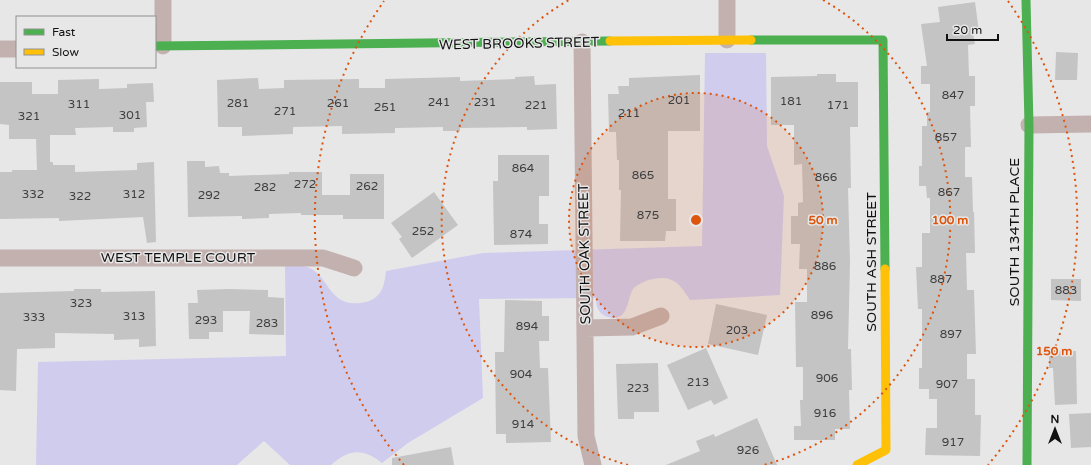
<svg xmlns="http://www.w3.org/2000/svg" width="1091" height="465" font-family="'Varela Round',sans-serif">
<rect width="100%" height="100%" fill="#e7e7e8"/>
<path fill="#d0ccee" d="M705,53H766L767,146L784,196L780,295L690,300C678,281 672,274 648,280C644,282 636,285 633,289C628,297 629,308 622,315C614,321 602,317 598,309C596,306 596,301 596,298L479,299L483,398L408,443L382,463C363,448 349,449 331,465H290L264,441L237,465H36L38,362L286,356L285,265C292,266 301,265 307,267C322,272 326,288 337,297C346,306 368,305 377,296C384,290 385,279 386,271L483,253L702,246Z"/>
<path fill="#c4c4c5" d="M975,2L979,32L973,33L975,44L968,45L969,76H975V106H970L971,147H965V177H972L973,212H974L975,253H966L967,290H974L976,354H967V379H975V415H981L980,456L925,455L926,428H937V399H929V389H919V368H922V309H918L916,267H922V233H930V198H927L926,186H919V166H922V126H927V112H930V84H921V66H927L921,24L940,22L938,7Z
M1056,52L1078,53L1077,80H1055Z
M817,74H836V82H858V127H850L851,188H848L850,263L848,349H851L852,390H849L850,429H835V440H794V426H801L800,400H803V367H796L795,302H807V269H799L800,244H791V216H798V203L803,202L802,164L794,165V125H771V77L817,76Z
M700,75V131H668V199H676V231H666L665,241H620L621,190H619V160H617L616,132H609L608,94H619L618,86H629V78Z
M534,76L535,85L556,84L557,129L527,130V127L460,128V131H443V127L395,128V133L342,134V126L293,127V134L242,136V127H218L217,80L258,78L259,89L284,88V80L359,79V88H385V79L460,77V81L515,79V77Z
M99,79V89L127,88V84L153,83L154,102H146L147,127L134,128V132H113V127L75,128L76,135H50V162H53V165H75V172L137,170V163L154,162L156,242L147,243L143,217L59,221V218L0,219V172H12V170H37L36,139H9V125L0,124V82H32V94H58V80Z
M498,155H549V196H539V224H548V244L494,245L493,181H498Z
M187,161H205V167L219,166L220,173H229V176L289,174V172H322V195H350V174H384V219H343V215H301V213L269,214V218L242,219V216L188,217Z
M434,192L458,225L412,258L399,239L402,237L391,223Z
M1051,279H1081V301L1051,300Z
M74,289H101V292L155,291L156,346L139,347V339L114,340V334L55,333V348L17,349L16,391L0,390V293L74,291Z
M229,289L268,290V297L284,298V335L249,334L250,311H223V332H209V339H189L188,303H198L197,290Z
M505,300L542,301V316H549V341H539L540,368H548L551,442L506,443V434H496L495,352H504Z
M716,304L767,315L758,355L708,344Z
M706,348L728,398L714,405L711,400L688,410L667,365Z
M1049,351H1076L1077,404L1055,405L1053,368H1049Z
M658,363L659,412H634V419H618L616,364Z
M1091,413V447L1071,448L1069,414Z
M757,418L777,465H666L700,451L696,441L714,434L715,437Z
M451,447L454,465H392V458Z"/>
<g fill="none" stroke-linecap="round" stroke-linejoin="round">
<path stroke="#c3b1af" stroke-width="17" d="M163,0V46
M727,0V40
M582,42L586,436L593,465
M0,49H17
M1029,125L1091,124
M0,258H323L354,268
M585,328L632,327L661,316"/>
<path stroke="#4caf50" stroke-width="9" d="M1026,0L1029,125L1027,465
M751,40H883L885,269
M155,46L610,41"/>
<path stroke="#ffc107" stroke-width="9" d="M610,41L751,40
M857,465L886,450L885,269"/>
</g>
<circle cx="696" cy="220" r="127" fill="#dd550c" fill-opacity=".12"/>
<g fill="none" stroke="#dd550c" stroke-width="2" stroke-dasharray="2 4">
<circle cx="696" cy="220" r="127"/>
<path d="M628 465A254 254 0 0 1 569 0M823 0A254 254 0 0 1 764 465"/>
<path d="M404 465A381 381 0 0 1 384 1M1008 1A381 381 0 0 1 988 465"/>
</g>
<g text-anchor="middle" stroke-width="3" stroke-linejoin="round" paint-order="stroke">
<g font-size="12" fill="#3e3e3f">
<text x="953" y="99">847</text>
<text x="679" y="104">201</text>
<text x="791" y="105">181</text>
<text x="439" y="106">241</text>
<text x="485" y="106">231</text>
<text x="238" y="107">281</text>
<text x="338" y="107">261</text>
<text x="79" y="108">311</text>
<text x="536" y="109">221</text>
<text x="838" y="109">171</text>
<text x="385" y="111">251</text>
<text x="285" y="115">271</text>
<text x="629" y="117">211</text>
<text x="130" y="119">301</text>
<text x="29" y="120">321</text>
<text x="946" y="141">857</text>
<text x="523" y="172">864</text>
<text x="643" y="179">865</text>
<text x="826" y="181">866</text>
<text x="305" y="188">272</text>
<text x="367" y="190">262</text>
<text x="265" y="191">282</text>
<text x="949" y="196">867</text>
<text x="33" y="198">332</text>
<text x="134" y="198">312</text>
<text x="209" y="199">292</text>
<text x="80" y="200">322</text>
<text x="648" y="219">875</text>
<text x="423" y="235">252</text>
<text x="521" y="238">874</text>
<text x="825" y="270">886</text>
<text x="941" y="283">887</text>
<text x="1066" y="294">883</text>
<text x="81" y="307">323</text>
<text x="822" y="319">896</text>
<text x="134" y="320">313</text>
<text x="34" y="321">333</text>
<text x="206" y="324">293</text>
<text x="267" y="327">283</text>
<text x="527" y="330">894</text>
<text x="737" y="334">203</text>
<text x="951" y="338">897</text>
<text x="521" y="378">904</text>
<text x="827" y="382">906</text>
<text x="698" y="386">213</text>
<text x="947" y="388">907</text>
<text x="638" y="392">223</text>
<text x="825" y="417">916</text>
<text x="523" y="428">914</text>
<text x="953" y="446">917</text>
<text x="748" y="454">926</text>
</g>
<g font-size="14" fill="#111112" stroke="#e7e7e8">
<text transform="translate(519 43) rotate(-1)" y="5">WEST BROOKS STREET</text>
<text transform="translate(1014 232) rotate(-90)" y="5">SOUTH 134TH PLACE</text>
<text transform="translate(584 254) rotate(-91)" y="5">SOUTH OAK STREET</text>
<text x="178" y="262">WEST TEMPLE COURT</text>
<text transform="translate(871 262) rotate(-90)" y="5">SOUTH ASH STREET</text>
</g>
</g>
<circle cx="696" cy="220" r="6" fill="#dd550c" stroke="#e7e7e8" stroke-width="2"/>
<g font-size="12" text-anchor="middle" font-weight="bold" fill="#dd550c" stroke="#e7e7e8" stroke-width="3" stroke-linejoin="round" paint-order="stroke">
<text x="823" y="224">50 m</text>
<text x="950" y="224">100 m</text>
<text x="1054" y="355">150 m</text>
</g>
<rect x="16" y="16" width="140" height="52" fill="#e7e7e8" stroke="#919192"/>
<rect x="24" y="29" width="20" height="6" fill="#4caf50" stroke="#919192"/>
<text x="52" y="36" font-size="12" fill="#111112">Fast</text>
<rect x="24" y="49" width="20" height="6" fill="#ffc107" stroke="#919192"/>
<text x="52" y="56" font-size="12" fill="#111112">Slow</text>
<g transform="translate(1055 429)" stroke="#e7e7e8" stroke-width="3" paint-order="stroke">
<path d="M0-3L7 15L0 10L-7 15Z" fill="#111112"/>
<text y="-6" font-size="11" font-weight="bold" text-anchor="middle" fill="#111112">N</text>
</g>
<path d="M947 34v6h51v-6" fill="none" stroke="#111112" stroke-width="2"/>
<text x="953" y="34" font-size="12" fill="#111112" stroke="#e7e7e8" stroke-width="3" paint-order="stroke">20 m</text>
</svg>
